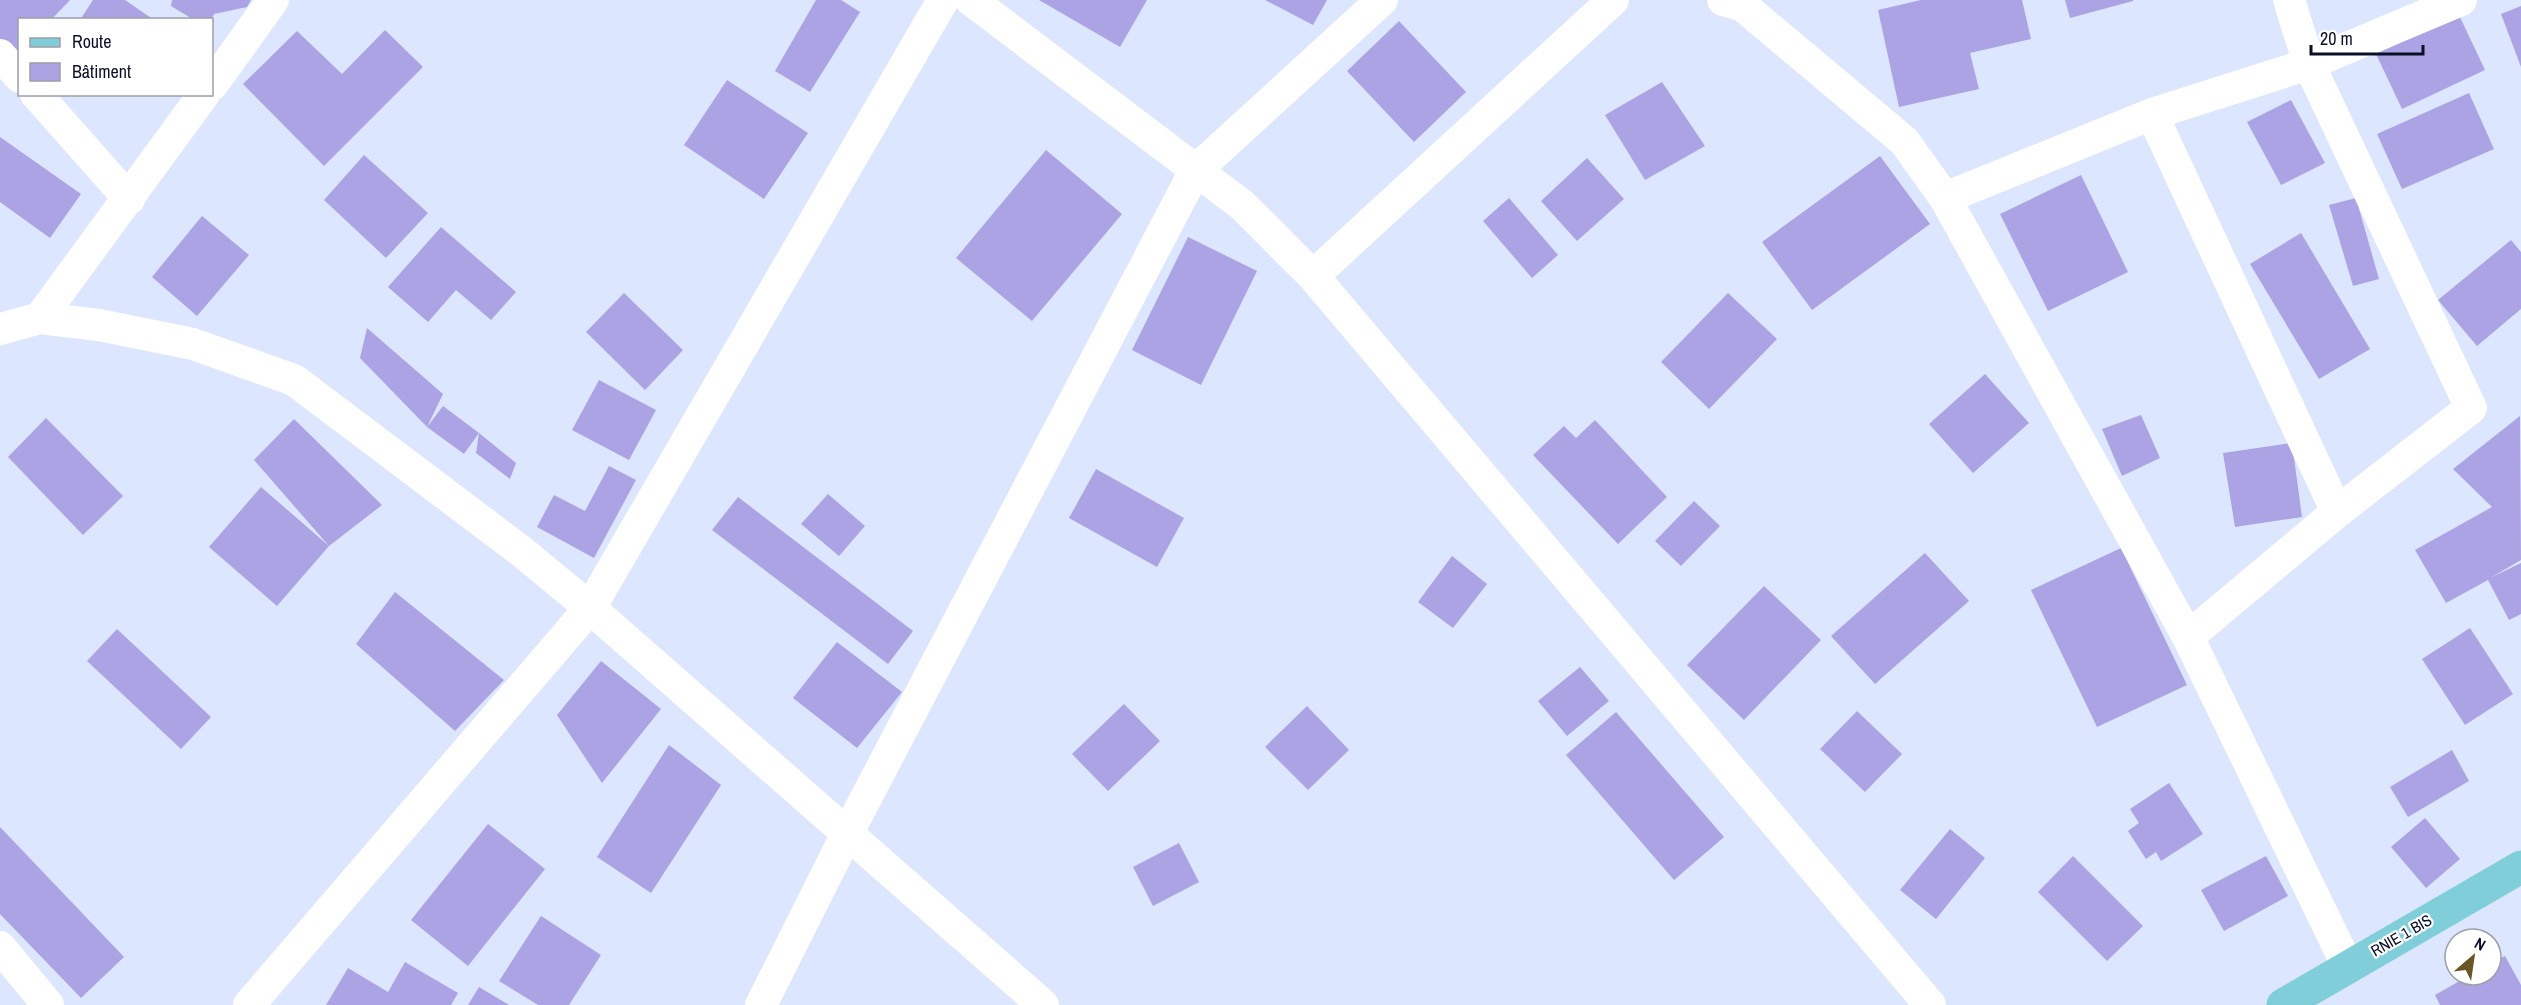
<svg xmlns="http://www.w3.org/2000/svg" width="2521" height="1005" font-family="'Archivo Narrow',sans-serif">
<rect width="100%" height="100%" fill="#dde6ff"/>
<path fill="#aba3e4" d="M0,0H70L51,20H20V51L16,55L0,40Z
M93,0H125L154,20H80Z
M172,0H251L247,7L214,14L211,20H194L171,6Z
M816,0H841L860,12L810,92L775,71Z
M1039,0H1147L1120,47Z
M1265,0H1327L1313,25Z
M1921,0H2022L2031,39L1970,53L1979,89L1899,107L1878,10Z
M2065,0H2133V1L2070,18Z
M2521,6V67L2501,14Z
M2459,15L2485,70L2402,109L2376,54Z
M1399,21L1466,92L1414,142L1347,71Z
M385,30L423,67L324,166L243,84L297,31L342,74Z
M727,80L808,133L764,199L684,145Z
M1662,82L1705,146L1645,180L1605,115Z
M2469,93L2494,149L2402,189L2377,134Z
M2291,100L2325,163L2281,185L2247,122Z
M0,137L81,194L50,238L0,202Z
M1046,150L1122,214L1032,321L956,258Z
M364,155L428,213L386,258L324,200Z
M1880,156L1930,224L1812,310L1762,242Z
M1587,158L1624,199L1577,241L1541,201Z
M2081,175L2128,272L2048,311L2000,214Z
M1509,198L1558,255L1532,278L1483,221Z
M2356,198L2379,279L2353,286L2329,205Z
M202,216L249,255L197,316L152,277Z
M441,227L516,292L491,320L456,290L428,322L388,287Z
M2301,233L2370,349L2319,379L2250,264Z
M1188,237L1257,271L1201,385L1132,350Z
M2511,240L2521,252V309L2477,346L2438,300Z
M624,293L683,350L645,390L586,332Z
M1728,293L1777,339L1709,409L1661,362Z
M367,328L443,394L427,427L360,358Z
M1985,374L2029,423L1973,473L1929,424Z
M599,380L656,410L629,460L572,430Z
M443,406L479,433L464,454L427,427Z
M2141,415L2160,458L2122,476L2102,429Z
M2520,416L2521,560L2492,577L2521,563V614L2509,620L2488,580L2446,603L2415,550L2492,507L2453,469Z
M46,418L123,496L83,535L8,457Z
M294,419L382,505L329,546L254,460Z
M1595,420L1667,497L1618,544L1533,455L1564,426L1576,438Z
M479,433L516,463L510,479L476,453Z
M2292,443L2302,517L2235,527L2223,453Z
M609,466L636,480L594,558L537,527L554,495L585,511Z
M1096,469L1184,518L1157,567L1069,518Z
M261,487L329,546L277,606L209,547Z
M828,494L865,526L839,556L801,524Z
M738,497L913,631L888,664L712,530Z
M1694,501L1720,526L1681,566L1655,541Z
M2121,548L2187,685L2097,727L2031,590Z
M1925,553L1969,601L1875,684L1831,636Z
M1452,556L1487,584L1453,628L1418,602Z
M1764,586L1821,640L1744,720L1687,665Z
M395,592L504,680L455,731L356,644Z
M2470,628L2513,694L2465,725L2422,659Z
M117,629L211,717L181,749L87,661Z
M837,642L902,692L857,748L793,698Z
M601,661L661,709L602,783L557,715Z
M1580,667L1609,701L1567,736L1538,701Z
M1124,704L1160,741L1108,791L1072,754Z
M1307,706L1349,750L1308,790L1265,747Z
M1857,711L1902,754L1865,792L1820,749Z
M1616,712L1724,837L1674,880L1566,755Z
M669,745L721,785L651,893L597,857Z
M2452,750L2469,781L2408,817L2390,787Z
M2169,783L2203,834L2161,861L2156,852L2146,859L2128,831L2139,823L2130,809Z
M2425,818L2460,859L2426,888L2391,847Z
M488,824L545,869L468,966L411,920Z
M0,827L124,957L81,998L0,914Z
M1950,829L1985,858L1936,919L1900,890Z
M1179,843L1199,882L1153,906L1133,867Z
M2073,856L2143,926L2107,961L2038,892Z
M2266,856L2288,896L2224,931L2201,890Z
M541,916L601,955L569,1005H538L499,981Z
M2505,956L2521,985V1005H2440L2435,995L2470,975H2491V963Z
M405,962L458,993L451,1005H326L348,968L388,992Z
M479,987L509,1005H468Z"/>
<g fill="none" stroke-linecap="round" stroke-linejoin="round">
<path stroke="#fff" stroke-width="32" d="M971,0L1242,205L1313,276L1930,1005
M1723,0L1743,6L1904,141L1945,198L2188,637L2347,965
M0,55L20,77
M212,85L273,0
M36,94L129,199
M2152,114L2337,512
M1945,198L2152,114L2309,64L2461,0
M1313,276L1613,0
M40,318L204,94
M0,329L40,318L99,325L193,344L294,380L521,551L590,608L1043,1005
M2188,637L2337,512L2471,408L2309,64L2289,0
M0,947L48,1005
M249,1005L590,608L943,0
M761,1005L847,834L1195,171L1382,0"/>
<path stroke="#80ced9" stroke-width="33" d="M2283,1005L2521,867"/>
</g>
<g text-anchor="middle" stroke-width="4.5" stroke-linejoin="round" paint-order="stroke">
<g font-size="16" fill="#0a1026" stroke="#fff">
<text transform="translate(2401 935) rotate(-30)" y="6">RNIE 1 BIS</text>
</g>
</g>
<rect x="18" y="18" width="195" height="78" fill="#ffffff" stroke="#9d9fa8" stroke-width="1.5"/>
<rect x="30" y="38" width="30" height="9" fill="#80ced9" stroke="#9d9fa8" stroke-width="1.5"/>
<text x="72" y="48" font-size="18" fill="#0a1026">Route</text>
<rect x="30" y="63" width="30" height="18" fill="#aba3e4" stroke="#9d9fa8" stroke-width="1.5"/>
<text x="72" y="78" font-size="18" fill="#0a1026">Bâtiment</text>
<g transform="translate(2473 957) rotate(29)"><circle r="28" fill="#ffffff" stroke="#9d9fa8" stroke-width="1.5"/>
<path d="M0-4.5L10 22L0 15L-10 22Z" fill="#685624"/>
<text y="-9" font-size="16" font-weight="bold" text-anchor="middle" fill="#0a1026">N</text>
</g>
<path d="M2311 45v9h112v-9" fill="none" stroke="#0a1026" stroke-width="3"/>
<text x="2320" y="45" font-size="18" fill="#0a1026" stroke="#ffffff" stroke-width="4.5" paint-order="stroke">20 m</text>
</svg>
